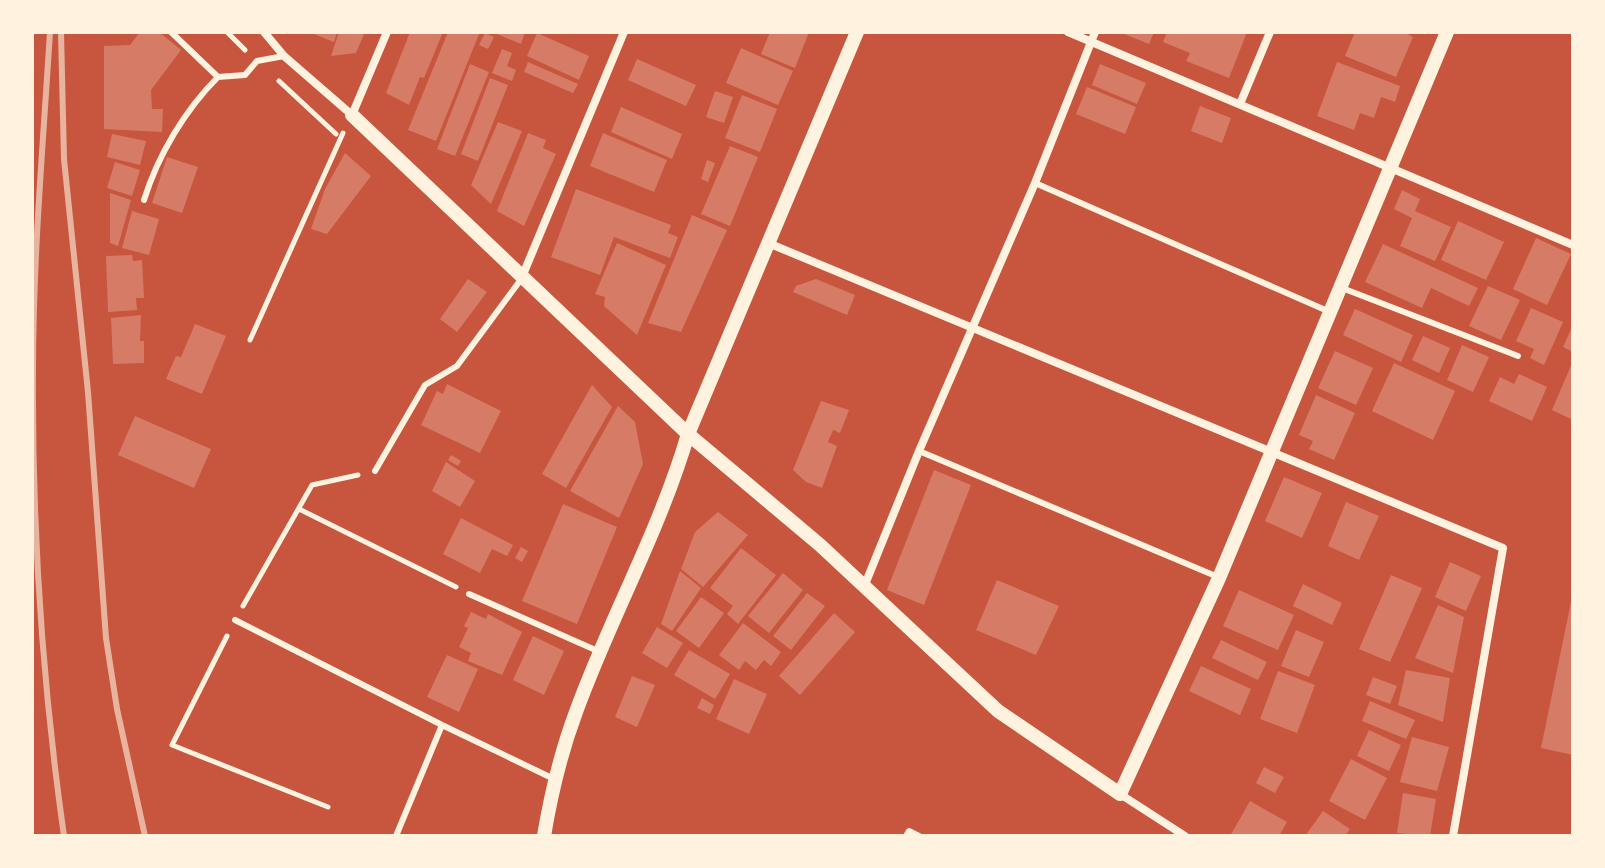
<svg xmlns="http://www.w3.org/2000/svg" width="1605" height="868" font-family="'IBM Plex Sans',sans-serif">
<rect width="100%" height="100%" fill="#c8553d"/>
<path fill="#d67c66" d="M140,32H159L181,50L151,90L152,109H163L162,132L104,129V46L130,45Z
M309,32H337L334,42Z
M339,32H365L356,53L331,56Z
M410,32H443L424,78L420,77L409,105L386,93Z
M448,32L479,34L436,141L408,130Z
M492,32H525L521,44Z
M770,32H809L795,68L761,54Z
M1119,32H1154L1149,44Z
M1167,32H1247L1229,78L1186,61L1190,53L1163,42Z
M1355,32H1404L1413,37L1396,77L1345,56Z
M485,33L494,37L488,49L479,45Z
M537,33L589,56L579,80L527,56Z
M741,48L793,71L778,105L726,83Z
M502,49L512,53L507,66L516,70L512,81L492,73Z
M637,59L696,85L686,106L628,80Z
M528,62L578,84L573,93L524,72Z
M1337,62L1400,86L1395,102L1381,97L1374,118L1360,113L1354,130L1317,116Z
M470,64L489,72L455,156L437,149Z
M1100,64L1146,83L1137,104L1092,85Z
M490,78L508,85L478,161L461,154Z
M1087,87L1136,107L1125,134L1076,114Z
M715,91L733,97L724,123L706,117Z
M742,95L777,109L760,152L725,138Z
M1200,106L1231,118L1222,143L1191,131Z
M621,107L682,134L672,159L611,132Z
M498,122L522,131L491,204L471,185Z
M528,133L546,140L543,148L556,154L524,226L497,211Z
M603,133L667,160L654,192L590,166Z
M112,134L146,141L140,165L107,157Z
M730,146L758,157L730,226L701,214Z
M345,153L371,176L327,234L311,229L325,189Z
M167,157L198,167L182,213L152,203Z
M707,160L715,163L708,182L701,179Z
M115,162L140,170L132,196L107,188Z
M576,189L671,225L668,233L678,237L670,258L614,237L600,275L551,257Z
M1402,190L1420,199L1415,211L1451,227L1435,261L1400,246L1412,218L1394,209Z
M110,193L131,200L118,246L110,243Z
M132,211L159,219L149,255L122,248Z
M692,215L727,230L681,332L648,323Z
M1458,221L1504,242L1486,280L1441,260Z
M1536,238L1571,254L1547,305L1513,289Z
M617,243L666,265L637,335L604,306L605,297L595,294Z
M1383,244L1478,288L1469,306L1431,288L1422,308L1365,282Z
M132,255L133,261L142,260L144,298H136L137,310L108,312L106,256Z
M468,279L487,292L457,332L440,319Z
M816,279L855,295L847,315L793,292L796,286Z
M1488,286L1520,300L1501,340L1469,326Z
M1531,308L1563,322L1544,365L1530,358L1534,349L1516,341Z
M1355,309L1413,335L1401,362L1343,335Z
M141,315L140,341H144V363L113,364L111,318Z
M195,324L226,336L202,394L166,379L176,356L181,357Z
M1573,325V352L1563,347Z
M1423,336L1450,348L1439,373L1412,360Z
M1462,345L1489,357L1473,392L1447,380Z
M1335,351L1373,368L1356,405L1318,388Z
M1573,361V420L1552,410Z
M1394,363L1455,391L1433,440L1372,411Z
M1519,374L1547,387L1532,421L1489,401L1500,377L1514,384Z
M447,384L501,411L480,453L421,425L437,391L443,394Z
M592,385L612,407L566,488L542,474Z
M1316,395L1355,413L1334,460L1309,449L1313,441L1299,435Z
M821,401L849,410L840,433L833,430L828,442L837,446L822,488L806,482L793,470Z
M618,406L635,422L643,464L619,518L570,491Z
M135,416L211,449L194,488L118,455Z
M451,455L461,461L458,466L448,460Z
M446,462L475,481L460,507L432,491Z
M934,470L971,485L924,605L887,590Z
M1284,477L1322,493L1302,538L1265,521Z
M1346,502L1379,516L1359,560L1328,546Z
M563,504L617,527L577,624L522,601Z
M718,512L748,535L703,587L681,569L695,532Z
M461,518L513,545L507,556L492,549L480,573L443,554Z
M521,547L528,551L522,562L515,558Z
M741,548L776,575L738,624L727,614L733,606L710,588Z
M1450,562L1481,576L1466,611L1435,597Z
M680,571L701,588L672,631L661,624Z
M783,573L803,590L769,633L748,616Z
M1391,575L1422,588L1390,662L1359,649Z
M997,580L1059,606L1036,655L976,630Z
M1303,584L1342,603L1332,625L1293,606Z
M1239,590L1294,615L1278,650L1223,626Z
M807,593L825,606L791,650L773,636Z
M701,597L724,613L699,648L676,631Z
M1572,597H1573V755L1541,748Z
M1438,605L1464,617L1453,673L1415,658Z
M471,612L486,619L488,614L522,632L502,675L468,661L471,653L459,647L468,628L464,626Z
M834,613L855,632L800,695L779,676Z
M743,623L781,652L771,666L764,660L756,670L745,661L739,670L719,655Z
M657,627L683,643L667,668L642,653Z
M1296,630L1324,642L1309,677L1281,666Z
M533,636L564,651L544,695L513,680Z
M1221,640L1267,662L1258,680L1212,658Z
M689,650L730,674L715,699L674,675Z
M447,655L478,669L459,712L427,697Z
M1201,666L1251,689L1240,715L1189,691Z
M1406,670L1450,678L1443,722L1398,705Z
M1278,671L1315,685L1297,733L1260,719Z
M632,676L655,685L637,727L615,717Z
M1373,677L1397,686L1390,704L1366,695Z
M734,679L767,694L749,734L716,719Z
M702,698L714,705L710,714L697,708Z
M1370,701L1415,720L1406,739L1362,721Z
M1369,730L1401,745L1389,771L1357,756Z
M1412,737L1449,747L1437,791L1400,782Z
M1351,759L1387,778L1365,820L1329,801Z
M1264,767L1284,777L1275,793L1256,783Z
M1403,793L1436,799L1430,836L1397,833Z
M1250,801L1287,822L1279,836H1230Z
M1323,811L1350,829L1345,836H1305Z"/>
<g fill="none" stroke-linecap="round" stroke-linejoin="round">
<path stroke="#fff3e0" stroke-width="5" d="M227,32L245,50
M279,81L336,134
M250,340L343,133
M299,509L456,587
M243,606L312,485L358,475
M227,636L172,745L328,807"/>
<path stroke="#fff3e0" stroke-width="6" d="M171,32L218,77
M1035,183L1330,312
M144,200C158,155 185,110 218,77L245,75L257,61L284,56
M1342,288L1518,356
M919,451L1218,577
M375,471L425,385L457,366L522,278
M469,594L600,652
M235,620L442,725L396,836
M442,725L554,779
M906,836L909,831L919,836"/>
<path stroke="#fff3e0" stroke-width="8" d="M264,32L284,56L352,115L387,32
M1068,32L1573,245
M1240,104L1270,32
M768,243L1503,548L1453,836
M522,277L624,32
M864,587L919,451L1035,183L1095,32
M1120,794L1185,836"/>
<path stroke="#fff3e0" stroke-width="14" d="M352,115L688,434L820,545L998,711L1120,794L1219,578L1447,32
M544,836C551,794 561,752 576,712C610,618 660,530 688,434L857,32"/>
<path stroke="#e9b49f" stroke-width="6" d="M50,32C43,145 33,258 33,371C32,527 42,682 64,836
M61,32L64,159L88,392L106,638L117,709L145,836"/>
</g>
<rect width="1605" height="868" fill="none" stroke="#fff3e0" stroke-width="68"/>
</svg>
